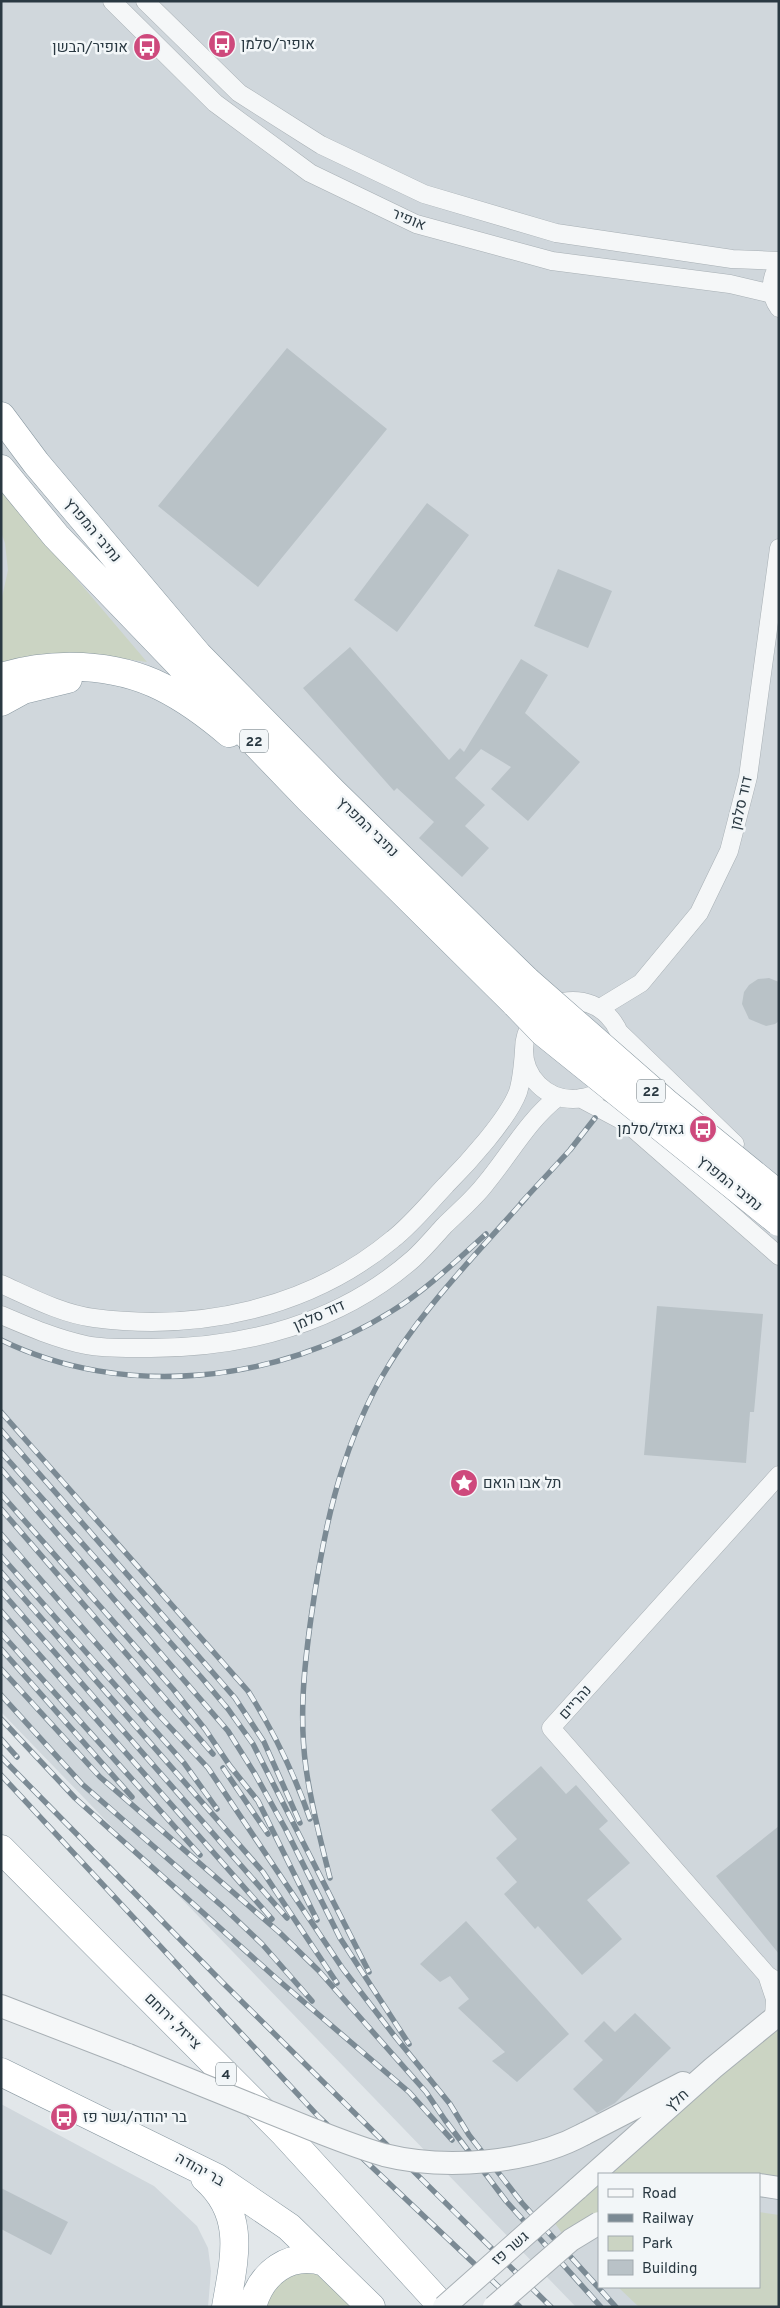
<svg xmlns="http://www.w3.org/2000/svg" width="780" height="2308" font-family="Overpass,Heebo,sans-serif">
<rect width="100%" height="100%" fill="#e2e7ea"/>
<path fill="#d0d7dc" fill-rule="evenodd" d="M1,1H779V2307H576L1,1712ZM599,2174H759V2287H599Z
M1,2104L154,2186L197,2226L208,2248L211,2271L208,2307H1Z"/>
<path fill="#cbd4c3" d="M1,490L147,662L104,656L1,667V602L8,570L5,543L1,532Z
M779,2025V2180L759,2174H608Z
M599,2183V2214L564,2236L554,2222Z
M759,2212L779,2215V2307H639L618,2287H759Z
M318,2267L354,2307H260L275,2279Z"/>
<path fill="#b9c2c7" d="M287,348L387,429L258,587L158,506Z
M427,503L469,535L397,632L354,600Z
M558,569L612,591L588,648L534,626Z
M350,647L449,760L460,748L464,752L521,659L548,675L525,713L580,762L528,821L491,789L511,767L481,749L455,778L485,805L465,826L489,848L462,877L419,838L434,822L397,788L394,791L303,688Z
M769,978L779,982V1021L775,1024L766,1026L749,1019L742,1004L744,992L749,985L758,979Z
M657,1306L763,1314L754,1412H750L746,1463L644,1455Z
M541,1766L566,1794L576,1785L608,1821L599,1829L630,1863L587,1900L622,1939L582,1975L538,1926L535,1929L504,1894L517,1882L496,1858L517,1839L491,1810Z
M779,1826V1954L716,1876Z
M466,1921L569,2034L517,2082L492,2061L505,2052L458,2008L469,1999L450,1976L440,1982L420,1964Z
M635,2013L671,2048L615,2103L597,2113L573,2089L603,2060L584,2041L604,2021L615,2032Z
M1,2188L68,2222L51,2255L1,2229Z"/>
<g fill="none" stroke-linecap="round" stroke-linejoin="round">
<g stroke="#a7afb4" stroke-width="19">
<path id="minor" d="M112,1L215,103L310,173L416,224L552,261L730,284L772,294
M145,1L239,93L321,145L424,194L556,233L732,259L779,261
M779,266C769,279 770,296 779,308
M524 1050a49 49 0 1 1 98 0a49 49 0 1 1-98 0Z
M600,1008L641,983L699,913L729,851L748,777L779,548
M620,1033L735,1144
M580,1098L627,1123L779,1256
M1,1284C30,1297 62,1314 94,1318C200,1332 310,1308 393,1239C412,1224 429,1203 446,1185C467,1164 508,1119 518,1092C522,1079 523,1065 524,1051
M1,1315C29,1327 57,1339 86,1345C106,1349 130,1348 151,1348C246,1348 340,1323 413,1259C424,1249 434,1237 444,1226C458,1212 474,1199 486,1183C510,1154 529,1119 558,1097
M779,1475L551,1728L767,1975L779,1983
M767,1975L775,1999L774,2018"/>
</g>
<g stroke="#a7afb4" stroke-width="24">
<path id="tertiary" d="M1,2006L128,2055
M584,2134L683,2083
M759,2185L779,2188
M577,2189L713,2068L779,2014"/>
</g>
<g stroke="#8998a1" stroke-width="29">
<path id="trunk" d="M1,1849L283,2132L443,2307
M1,2072L217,2178L289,2227L371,2307
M205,2178C247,2215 234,2259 226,2307
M252,2307C261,2273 289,2251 325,2262"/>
</g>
<g stroke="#8998a1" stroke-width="29">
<path id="motorway" d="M1,416L36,463L198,655L333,792L527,981
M1,469L56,536L309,799L516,1004
M1,677C52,661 114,663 162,687C186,699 209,716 229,733
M1,702L23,690L68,679"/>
</g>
<use href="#minor" stroke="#f5f7f8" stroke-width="18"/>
<use href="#tertiary" stroke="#f5f7f8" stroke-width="22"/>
<use href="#trunk" stroke="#fff" stroke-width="28"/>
<use href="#motorway" stroke="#fff" stroke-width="28"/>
<g stroke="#7b8a94" stroke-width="5.5">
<path id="rail" d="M521,1203L570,1150L595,1118
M1,1340C124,1400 278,1383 392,1311C426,1290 456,1261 486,1234
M1,1412L248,1691C274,1732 294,1773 310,1819
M1,1430L235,1698L264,1742L300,1823
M1,1452L201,1677L228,1709L253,1744L369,1972
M1,1469L228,1731L255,1774L285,1828L340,1938L409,2044
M1,1494L173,1689L205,1729L230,1766L258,1801L317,1920
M1,1509L213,1754
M1,1534L155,1711L208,1768L343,1969L393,2034L450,2104L469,2135L522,2203L616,2307
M1,1556L184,1763L217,1809
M1,1572L263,1872L337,1983
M1,1591L287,1918
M1,1611L272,1919
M1,1633L200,1855
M1,1649L132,1797
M1,1669L100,1777L279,1932L318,1970L426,2092L445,2120L506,2201L601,2307
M1,1695L82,1784L222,1906L262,1944L312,2001
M1,1719L75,1798L277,1979L409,2092L452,2140
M1,1739L17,1757
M1,1757L223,1983L551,2307
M223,1768L268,1834
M1,1775L319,2117L520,2307
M330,1878C321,1842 311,1805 306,1768C299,1717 304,1668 311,1618C323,1533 339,1455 380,1380C418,1312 475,1256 526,1198"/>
</g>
<use href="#rail" stroke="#f2f6f8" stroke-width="4" stroke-dasharray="11" stroke-linecap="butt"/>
<g stroke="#a7afb4" stroke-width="24" stroke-linecap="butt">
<path id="tertiary-bridge" d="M128,2055C175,2074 222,2093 269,2112C307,2127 345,2144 384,2155C444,2170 529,2164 584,2134
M444,2307L577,2189
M494,2307L571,2240L599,2223"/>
</g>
<g stroke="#8998a1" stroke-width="29" stroke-linecap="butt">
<path id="motorway-bridge" d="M527,981L665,1102L779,1195
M516,1004L543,1032L779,1222"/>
</g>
<use href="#tertiary-bridge" stroke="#f5f7f8" stroke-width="22"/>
<use href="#motorway-bridge" stroke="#fff" stroke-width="28"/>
</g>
<defs>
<g id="bus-disc" transform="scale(1.4375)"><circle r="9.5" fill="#ce497c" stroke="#f2f6f8"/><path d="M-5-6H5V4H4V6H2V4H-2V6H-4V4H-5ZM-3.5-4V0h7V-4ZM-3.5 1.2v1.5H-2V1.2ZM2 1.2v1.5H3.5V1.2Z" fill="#fff"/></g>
<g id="sight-disc" transform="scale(1.4375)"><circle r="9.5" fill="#ce497c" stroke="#f2f6f8"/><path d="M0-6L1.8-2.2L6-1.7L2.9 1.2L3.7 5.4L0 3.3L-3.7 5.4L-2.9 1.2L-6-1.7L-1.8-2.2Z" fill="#fff"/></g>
</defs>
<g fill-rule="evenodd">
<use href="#bus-disc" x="222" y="44"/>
<use href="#bus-disc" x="147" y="47"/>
<use href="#bus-disc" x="703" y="1129"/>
<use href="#sight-disc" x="464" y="1483"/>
<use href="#bus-disc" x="64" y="2117"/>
</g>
<g text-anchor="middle" stroke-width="5" stroke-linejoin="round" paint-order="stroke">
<g fill="#f2f6f8" stroke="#667279" stroke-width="1">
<rect x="240" y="729.5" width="28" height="23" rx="4"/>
<rect x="637" y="1079.5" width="28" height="23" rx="4"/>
<rect x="216" y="2062.5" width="20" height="23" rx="4"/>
</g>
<g font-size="14" font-weight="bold" fill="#2a3942">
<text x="254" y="746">22</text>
<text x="651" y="1096">22</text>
<text x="226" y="2079">4</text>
</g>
<g font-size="15" fill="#2a3942" stroke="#f2f6f8" text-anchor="start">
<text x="241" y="49">אופיר/סלמן</text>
<text x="128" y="52" text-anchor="end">אופיר/הבשן</text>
<text x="684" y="1134" text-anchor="end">גאזל/סלמן</text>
<text x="483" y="1488">תל אבו הואם</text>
<text x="83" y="2122">בר יהודה/גשר פז</text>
</g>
<g font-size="15" fill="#2a3942" stroke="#f2f6f8">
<text transform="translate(409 219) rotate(22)" y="5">אופיר</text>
<text transform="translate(93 530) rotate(50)" y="5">נתיבי המפרץ</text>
<text transform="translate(741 803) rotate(-77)" y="5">דוד סלמן</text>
<text transform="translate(368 827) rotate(44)" y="5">נתיבי המפרץ</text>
<text transform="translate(730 1183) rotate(39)" y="5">נתיבי המפרץ</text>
<text transform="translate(319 1315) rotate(-24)" y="5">דוד סלמן</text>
<text transform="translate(575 1702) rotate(-48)" y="5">נהריים</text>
<text transform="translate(173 2021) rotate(45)" y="5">צייזל, ירוחם</text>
<text transform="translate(677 2100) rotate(-42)" y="5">חלץ</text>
<text transform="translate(200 2169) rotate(29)" y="5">בר יהודה</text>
<text transform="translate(510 2248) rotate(-41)" y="5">גשר פז</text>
</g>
</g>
<rect width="780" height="2308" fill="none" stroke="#2a3942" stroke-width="5"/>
<rect x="598" y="2173" width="162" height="115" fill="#f2f6f8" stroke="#a2aaaf"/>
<rect x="608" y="2189" width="25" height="8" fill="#f5f7f8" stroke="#a2aaaf"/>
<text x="642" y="2198" font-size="15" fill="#2a3942">Road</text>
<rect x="608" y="2214" width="25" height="8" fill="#7b8a94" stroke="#a2aaaf"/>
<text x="642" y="2223" font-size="15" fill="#2a3942">Railway</text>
<rect x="608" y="2236" width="25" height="15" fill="#cbd4c3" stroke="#a2aaaf"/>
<text x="642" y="2248" font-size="15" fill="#2a3942">Park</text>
<rect x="608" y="2260" width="25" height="15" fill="#b9c2c7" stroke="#a2aaaf"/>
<text x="642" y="2273" font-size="15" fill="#2a3942">Building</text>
</svg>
